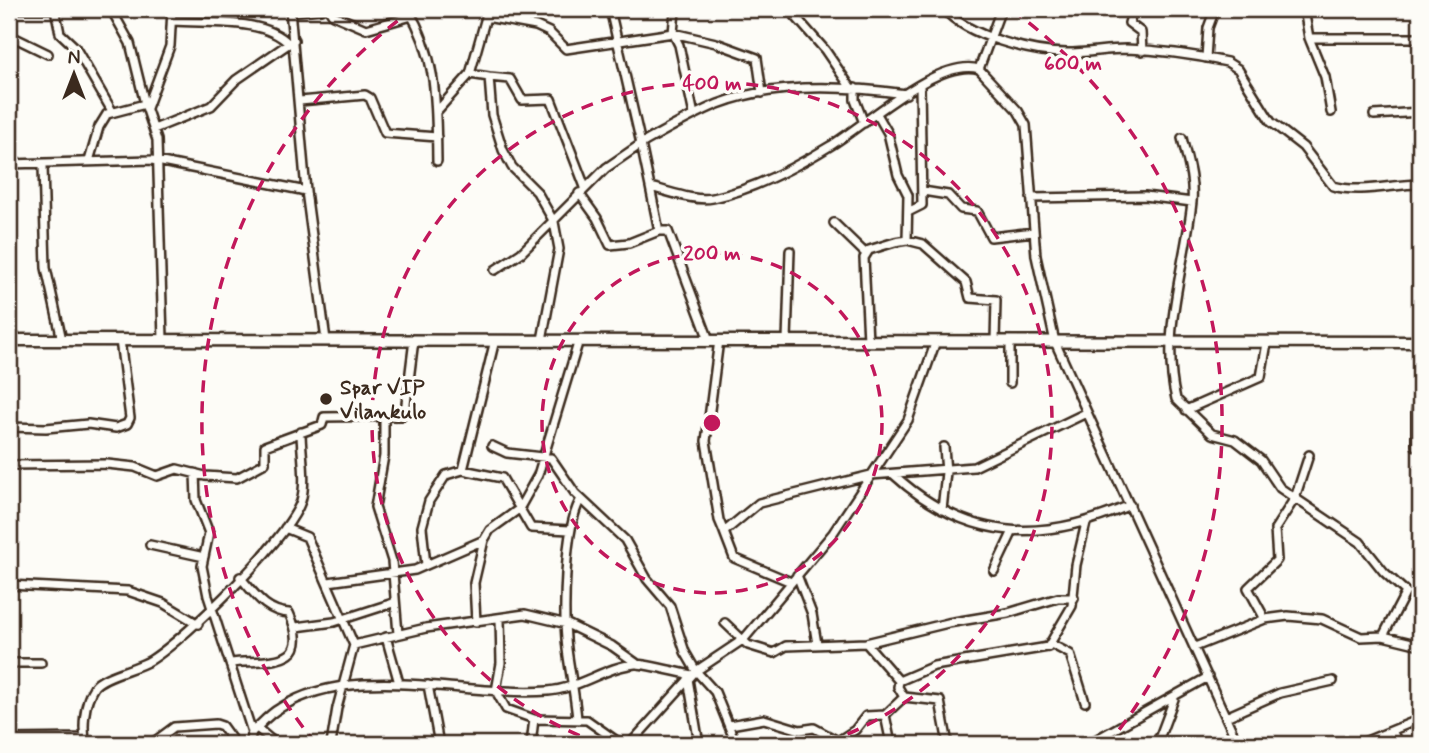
<svg xmlns="http://www.w3.org/2000/svg" width="1429" height="753" font-family="Mynerve,sans-serif">
	<rect width="100%" height="100%" fill="#fdfcf7"/>
	<filter id="ink" filterUnits="userSpaceOnUse"><feTurbulence type="fractalNoise" baseFrequency=".0143" numOctaves="2"/><feDisplacementMap in="SourceGraphic" scale="14" xChannelSelector="R" yChannelSelector="G"/><feConvolveMatrix kernelMatrix="1 2 1 2 8 2 1 2 1" color-interpolation-filters="sRGB"/></filter>
	<g filter="url(#ink)">
		<g fill="none" stroke-linecap="round" stroke-linejoin="round">
			<!-- minor casing -->
			<g stroke="#3b2a1e" stroke-width="12">
				<path id="minor" d="M20 9H57
					M55 9 60 33 75 47 112 111
					M111 9 130 43 145 104 157 140 163 339
					M290 9 306 191 326 340
					M329 9 333 15 366 29 412 16
					M408 9C438 59 436 104 437 161
					M489 9 486 17 536 26 549 32 566 49 673 33 679 45 694 115
					M610 9 641 144C666 130 691 115 718 104 774 82 847 86 906 94
					M789 9 825 50 851 88
					M944 9C967 36 1032 53 1067 53 1087 53 1107 49 1126 49 1159 50 1195 55 1227 62L1238 69 1271 122 1303 147 1333 186C1361 194 1392 184 1420 184
					M1001 9 979 69 1018 111 1026 125 1036 256 1055 342 1238 744
					M1133 9 1129 23 1141 32 1142 51
					M1304 9 1309 38H1420
					M675 11 673 33 716 43 757 58 762 93
					M290 12 321 9
					M486 17 470 74 489 77 492 115 503 150 512 167 537 192 554 222 559 249 542 340
					M173 21C207 24 264 17 289 44
					M9 35 48 54
					M1309 38 1325 77 1331 112
					M1206 58 1208 28 1215 9
					M489 77 510 79 522 100 551 99 585 187
					M855 88V100L864 123
					M300 101 365 95 370 98 385 133 437 137
					M147 108 170 46 172 9
					M437 111 470 74
					M877 114 888 133 898 175 908 195 907 240
					M1374 115 1420 112
					M154 129 211 106 236 80 294 40
					M1182 138C1187 159 1194 180 1192 202 1185 267 1160 334 1176 399L1212 434 1235 440 1261 460 1280 488 1360 542 1384 572 1406 592 1383 636
					M89 161 99 127 107 114 145 104
					M9 164 152 160 306 191
					M43 166 46 268 62 340
					M650 187 659 231H668L709 340
					M923 191 948 195 961 209 977 211 991 237 1034 232
					M579 193 597 218 610 245 629 243 659 231
					M1031 198 1145 196 1192 202
					M908 212 922 205 920 85
					M834 223 866 254
					M495 270 521 253 606 168 641 144 650 187C668 191 695 202 713 198 753 190 796 167 830 146 865 125 938 57 979 69
					M719 340 706 441 719 520 724 532 759 503 871 475 974 467 1086 413
					M787 340 790 251
					M868 341 864 258 869 250 895 242 907 240 923 244 966 282 970 298 996 300 995 341
					M1010 342V383
					M1186 410 1261 377 1267 343
					M384 417V456L375 507 392 561 398 634
					M9 427 46 428 88 424 116 428 127 424 130 418 120 340
					M492 446 507 453 551 458 575 493 625 540 647 579 670 606 685 652 696 671 715 692 736 744
					M1416 446V411L1420 386
					M9 465 107 464 135 467 157 476 177 469 205 476 237 478 265 463V446L322 425 324 417 402 416 405 412 414 340
					M463 470 495 340
					M195 473 196 500 209 533 202 566 208 596 252 732 249 744
					M893 474C967 542 1041 544 1130 505
					M942 510 946 472 944 447
					M285 528 307 537 354 645 337 708 331 744
					M724 532 734 558 791 582
					M150 545 204 557
					M426 565 422 527 429 501 446 475 463 470 502 478 531 528 570 530
					M994 571 1012 533
					M797 575 812 614 817 644
					M328 582 415 570 484 540
					M9 585 128 591 163 603 198 624
					M500 619 501 663 496 691 506 709 534 719 587 720 621 744
					M1265 619 1248 588 1277 560 1275 529 1295 498 1309 455
					M476 622 474 583 484 540 490 530 519 509 538 475 579 340
					M725 623 748 645 774 653 786 646 866 643 948 623 1008 613 1058 598H1074
					M296 627 334 622 393 603
					M386 637 399 683
					M866 643 899 681
					M1051 644 1070 654 1085 702
					M354 645 426 628 525 614 567 624 612 646 636 663
					M1195 647 1265 619 1288 616 1322 619 1361 637 1383 636 1420 645
					M9 663H41
					M230 663C267 659 315 669 289 613 266 612 255 594 240 577
					M688 679 699 744
					M428 685 439 744
					M904 697 940 701 948 744
					M885 715 891 744
					M1226 717 1280 693 1333 681
					M577 719C575 695 570 673 567 649 563 615 564 526 581 499
					M730 725 764 719 800 730 814 728 838 741 855 730 866 716 885 715 904 697 898 687 899 681 934 666 1048 647 1072 606 1076 565 1086 523
					M257 728 276 744
					M252 732C261 724 269 714 280 708 353 661 465 697 548 691 578 689 605 667 635 664 643 663 680 673 692 675
					M1393 732 1398 744
					M9 739 85 738
					M86 744C82 728 84 702 94 687 103 675 137 669 151 660 186 638 289 538 301 501 307 481 301 453 301 432
					M151 744 174 727 216 724 222 726 235 744
					M531 744 534 719
					M630 744 696 671 744 639 833 533 908 420 936 341
					M1088 744 1208 677
					M1157 744 1174 699
					M1359 744 1420 719"/>
			</g>
			<!-- secondary casing -->
			<g stroke="#3b2a1e" stroke-width="15">
				<path id="secondary" d="M9 340 1420 342"/>
			</g>
			<!-- minor -->
			<use href="#minor" stroke="#fdfcf7" stroke-width="7"/>
			<!-- secondary -->
			<use href="#secondary" stroke="#fdfcf7" stroke-width="10"/>
		</g>
	</g>
	<!-- distance rings -->
	<g fill="none" stroke="#c2185b" stroke-width="3.5" stroke-dasharray="12 9">
		<circle cx="712" cy="423" r="170"/>
		<path d="M599 743A340 340 0 1 1 825 743"/>
		<path d="M316 744A510 510 0 0 1 412 10M1012 10A510 510 0 0 1 1108 744"/>
	</g>
	<!-- markers -->
	<circle fill="#3b2a1e" stroke="#fdfcf7" stroke-width="2.5" cx="326" cy="399" r="7"/>
	<g text-anchor="middle" stroke-width="7" stroke-linejoin="round" paint-order="stroke">
		<!-- poi labels -->
		<g font-size="21" font-weight="bold" fill="#3b2a1e" stroke="#fdfcf7" text-anchor="start">
			<text x="340" y="394">Spar VIP<tspan x="340" dy="24">Vilankulo</tspan></text>
		</g>
	</g>
	<circle cx="712" cy="423" r="10" fill="#c2185b" stroke="#fdfcf7" stroke-width="3.5"/>
	<g font-size="21" text-anchor="middle" font-weight="bold" fill="#c2185b" stroke="#fdfcf7" stroke-width="7" stroke-linejoin="round" paint-order="stroke">
		<text x="1073" y="70">600 m</text>
		<text x="712" y="90">400 m</text>
		<text x="712" y="260">200 m</text>
	</g>
	<!-- margin -->
	<rect width="1429" height="753" fill="none" stroke="#fdfcf7" stroke-width="35"/>
	<rect x="18" y="18" width="1394" height="718" fill="none" stroke="#3b2a1e" stroke-width="2.5" filter="url(#ink)"/>
	<!-- north arrow -->
	<g transform="translate(74 74)" stroke="#fdfcf7" stroke-width="5" paint-order="stroke">
	<path d="M0-5L12 26L0 18L-12 26Z" fill="#3b2a1e"/>
	<text y="-10" font-size="19" font-weight="bold" text-anchor="middle" fill="#3b2a1e">N</text>
	</g>
</svg>
